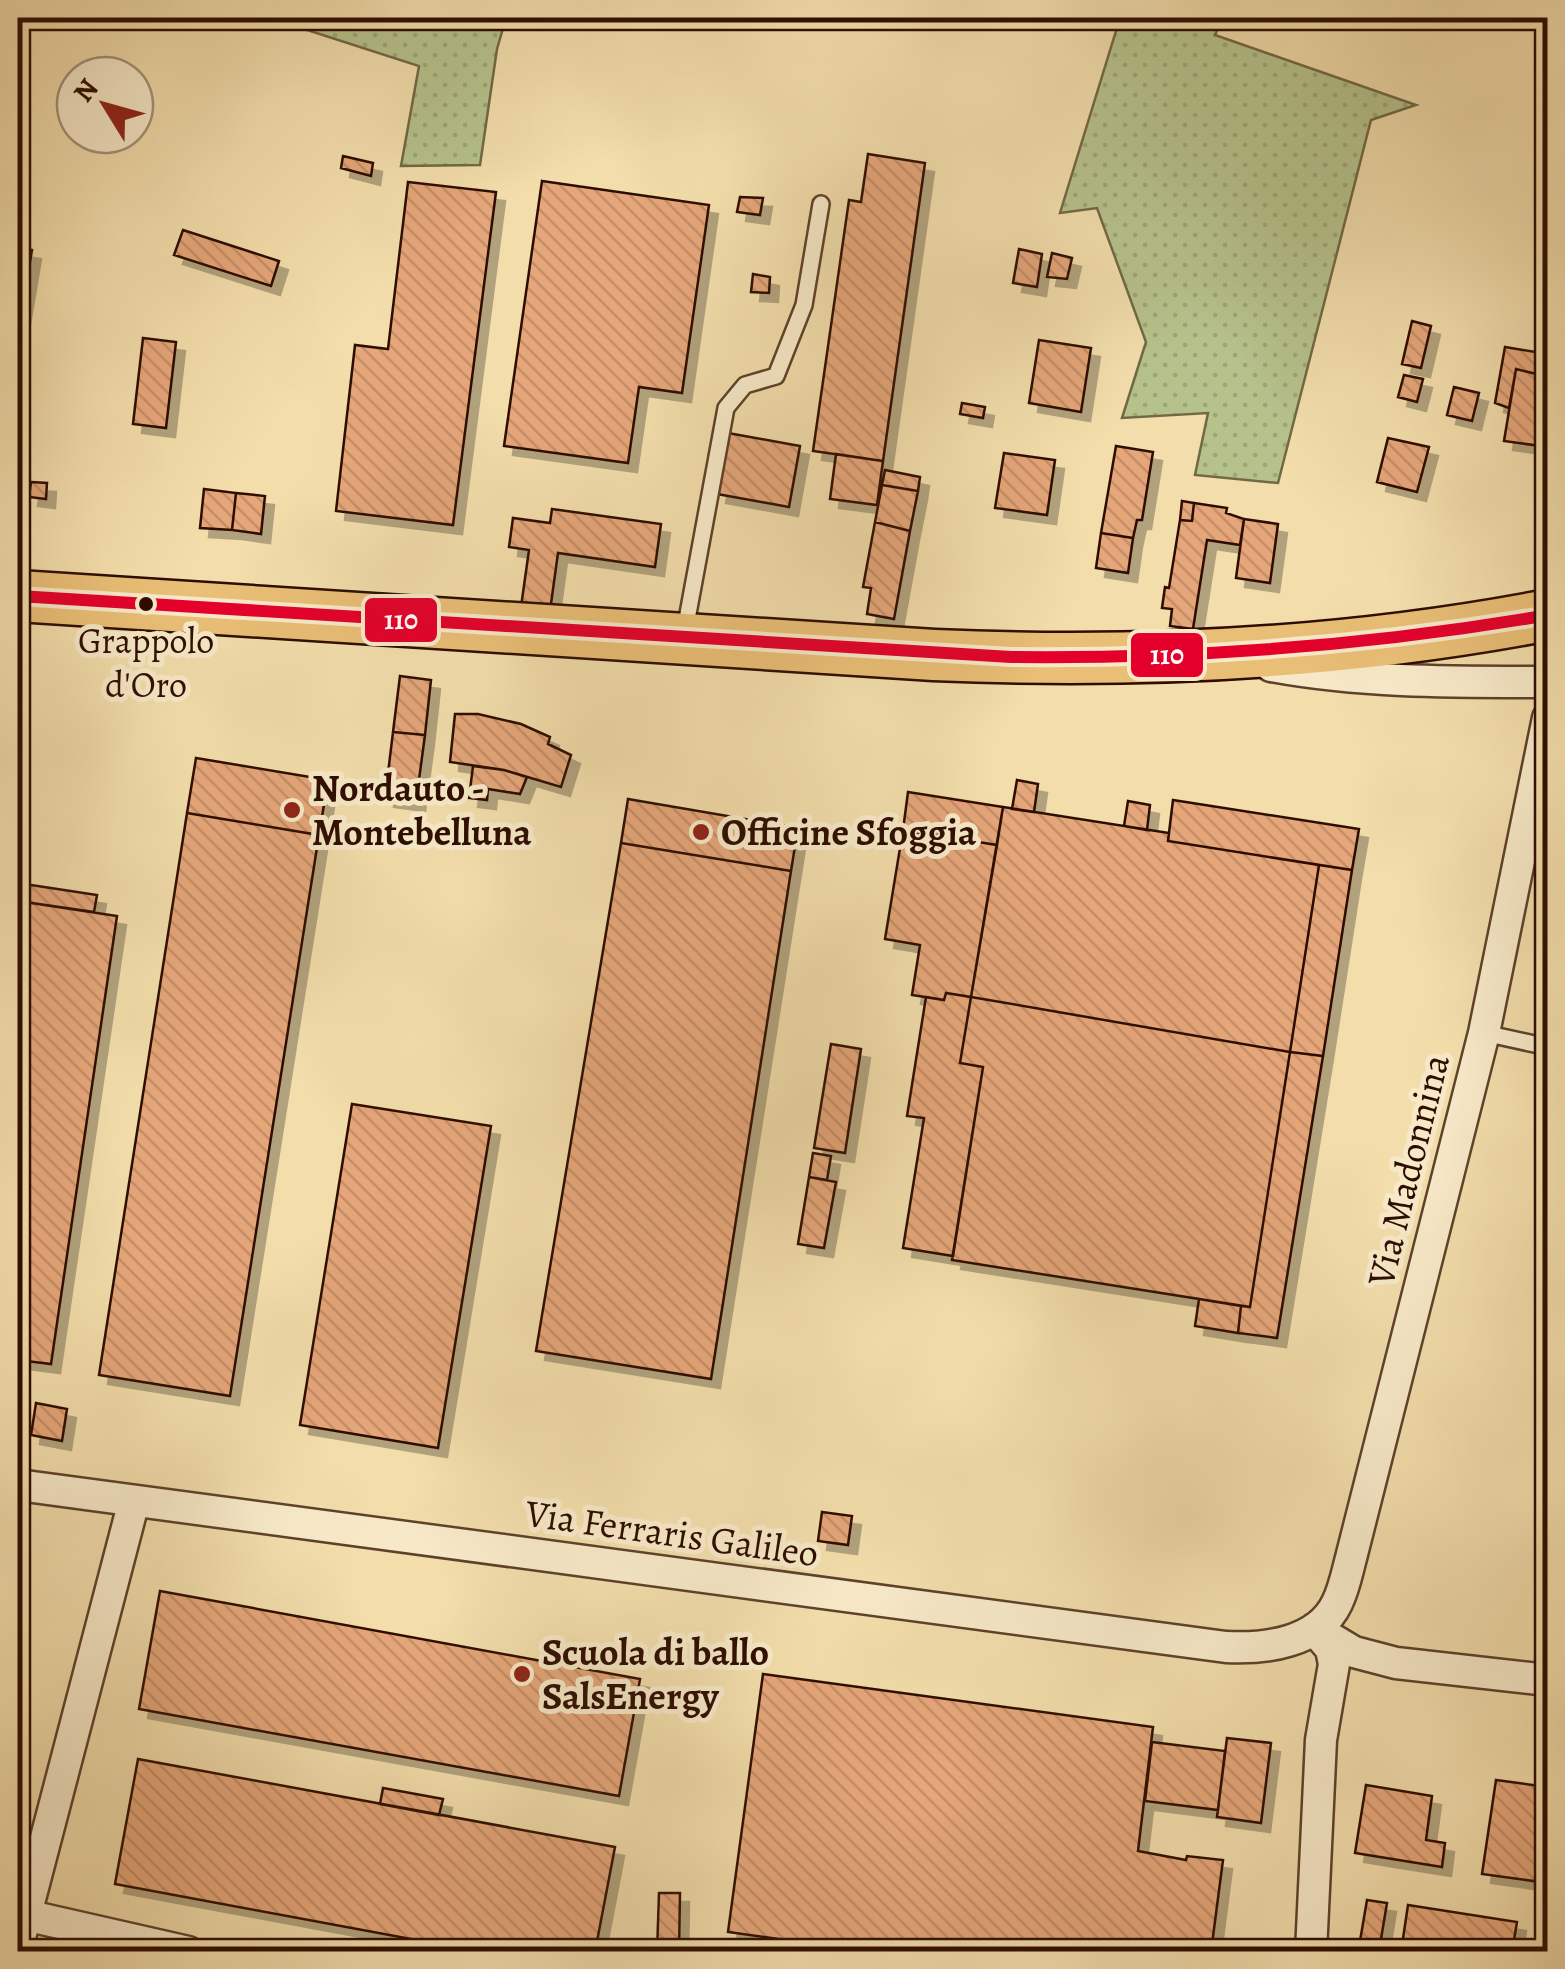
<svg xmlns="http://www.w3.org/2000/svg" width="1565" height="1969" font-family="Alegreya,serif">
	<defs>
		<pattern id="green-dots" width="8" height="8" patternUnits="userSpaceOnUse" patternTransform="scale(2.5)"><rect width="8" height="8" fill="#b6c28c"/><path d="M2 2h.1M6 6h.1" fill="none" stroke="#9da677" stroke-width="1.8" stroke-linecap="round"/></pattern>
		<pattern id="building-back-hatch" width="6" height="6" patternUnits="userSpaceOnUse" patternTransform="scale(2.5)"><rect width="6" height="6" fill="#e5a679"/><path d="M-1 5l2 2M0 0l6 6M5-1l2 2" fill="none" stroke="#c58e67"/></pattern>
		<filter id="shadow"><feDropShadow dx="9" dy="9" stdDeviation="0" flood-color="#0004"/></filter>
	</defs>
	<rect width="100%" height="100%" fill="#f2ddab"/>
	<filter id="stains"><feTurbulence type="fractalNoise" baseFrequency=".002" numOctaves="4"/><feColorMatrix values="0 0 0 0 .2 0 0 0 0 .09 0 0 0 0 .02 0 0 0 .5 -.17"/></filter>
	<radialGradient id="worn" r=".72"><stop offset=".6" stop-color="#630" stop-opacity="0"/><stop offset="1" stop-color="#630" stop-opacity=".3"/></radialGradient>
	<!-- green -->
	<path fill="url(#green-dots)" stroke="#726846" stroke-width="2.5" d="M270 18H506L497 49 480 165 401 166 419 66Z
		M1120 18H1223L1215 35 1416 105 1371 120 1278 483 1195 475 1208 413 1122 418 1146 342 1097 208 1060 213Z"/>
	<!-- building -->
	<path fill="url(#building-back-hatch)" stroke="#2d0d00" stroke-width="2.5" filter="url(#shadow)" d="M868 154 925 163 883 461 813 451 849 200 861 202Z
		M343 156 373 163 371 176 341 168Z
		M542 181 709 205 682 393 639 387 628 463 504 446Z
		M408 182 496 192 453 525 336 511 355 345 388 349Z
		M740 197 763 198 760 215 737 212Z
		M183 230 279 261 271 286 174 255Z
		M18 248 32 250 18 333Z
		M1019 249 1042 254 1037 287 1013 283Z
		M1052 253 1072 258 1067 279 1047 277Z
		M753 274 770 277 769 293 751 292Z
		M1412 321 1431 326 1421 368 1402 364Z
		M143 338 176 342 166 428 133 424Z
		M1039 340 1091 348 1081 412 1029 403Z
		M1505 347 1548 354 1545 376 1516 369 1509 408 1495 403Z
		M1516 369 1548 377V447L1504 441Z
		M1404 375 1423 379 1417 402 1398 397Z
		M1454 387 1479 393 1472 421 1447 415Z
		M962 403 985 407 983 418 960 414Z
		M728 433 800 446 789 507 717 494Z
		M1388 438 1429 447 1417 492 1377 482Z
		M1116 446 1153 452 1142 520H1137L1133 538 1101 533Z
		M1004 453 1055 460 1047 515 995 508Z
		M836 454 883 461 877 505 830 499Z
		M885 470 920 477 918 491 882 485Z
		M31 482 47 483 46 499 29 497Z
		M882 485 918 491 910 531 875 522Z
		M204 489 236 493 232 530 200 528Z
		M236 493 265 496 261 534 232 530Z
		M1182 501 1194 503 1192 521 1180 520Z
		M1194 503 1227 508 1226 513 1244 519 1240 545 1207 540 1193 629 1170 626 1172 609 1162 608 1165 587 1169 588 1180 520 1192 521Z
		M552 509 661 524 655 567 558 553 550 611 521 607 529 550 509 547 513 518 550 523Z
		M1244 519 1278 524 1270 583 1236 578Z
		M875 522 910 531 894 619 867 614 871 588 863 587Z
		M1101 533 1133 538 1128 573 1096 568Z
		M400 676 431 680 425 735 393 732Z
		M455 714H478L521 724 550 737 548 744 571 755 561 787 504 770 450 762Z
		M393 732 425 735 416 802 385 798Z
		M196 758 328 780 319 835 187 813Z
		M473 766 504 770 527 777 520 794 488 789 487 800 469 798Z
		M1017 780 1038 784 1034 812 1012 809Z
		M908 792 1003 807 997 845 903 830Z
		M628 799 798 828 791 871 621 843Z
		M1173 800 1359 829 1352 870 1168 841Z
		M1128 801 1150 805 1147 830 1124 826Z
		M1003 807 1169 833 1168 841 1319 865 1290 1052 971 997Z
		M187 813 319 835 230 1396 99 1375Z
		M903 830 997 845 971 997 946 993 944 1000 912 995 920 945 885 939Z
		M621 843 791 871 711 1379 536 1351Z
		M1319 865 1352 870 1323 1056 1290 1052Z
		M18 883 97 895 94 912 18 901Z
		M18 901 117 916 51 1364 18 1360Z
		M946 993 971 997 960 1063 983 1067 953 1256 903 1248 924 1118 907 1116 926 997 944 1000Z
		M971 997 1290 1052 1250 1307 952 1260 983 1067 960 1063Z
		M831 1044 861 1049 845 1153 814 1148Z
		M1290 1052 1323 1056 1277 1338 1238 1333 1241 1306 1250 1307Z
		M352 1104 491 1126 438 1448 300 1425Z
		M813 1153 831 1156 827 1180 809 1177Z
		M809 1177 836 1182 824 1248 798 1244Z
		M1199 1299 1241 1306 1238 1333 1195 1326Z
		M36 1403 67 1409 62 1441 31 1435Z
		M822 1512 852 1516 848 1545 818 1541Z
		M160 1591 640 1679 619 1796 139 1709Z
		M763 1674 1153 1727 1138 1851 1186 1860 1187 1856 1223 1860 1211 1952H871L728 1932Z
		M1227 1738 1271 1743 1261 1823 1217 1817Z
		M1152 1742 1225 1751 1218 1810 1145 1801Z
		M138 1759 615 1847 595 1952H481L115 1884Z
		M1496 1780 1548 1787V1883L1482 1874Z
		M1366 1785 1432 1796 1426 1840 1445 1843 1442 1867 1355 1853Z
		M383 1788 443 1799 439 1815 380 1804Z
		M659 1893H680L679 1952H657Z
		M1367 1900 1387 1903 1380 1945 1360 1941Z
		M1408 1905 1517 1922 1512 1952H1401Z"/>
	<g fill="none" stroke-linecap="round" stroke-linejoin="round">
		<!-- service casing -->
		<g stroke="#5e412b" stroke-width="20">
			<path id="service" d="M685 630 726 408 745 385 776 376 804 305 821 204
				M1484 1033 1548 1047"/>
		</g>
		<!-- minor casing -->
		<g stroke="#5e412b" stroke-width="35">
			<path id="minor" d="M1271 666C1363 683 1454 682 1548 682
				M18 1485 1226 1647C1265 1649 1318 1643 1337 1603 1344 1589 1347 1573 1351 1558L1484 1033 1548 718
				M1319 1631 1354 1652 1396 1663 1548 1680
				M25 1915 188 1952
				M18 1945 134 1501
				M1311 1952 1321 1740 1334 1664 1331 1649 1314 1629"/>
		</g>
		<!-- primary casing -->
		<g stroke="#2d0d00" stroke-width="55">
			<path id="primary" d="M18 596 934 655C1140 664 1345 654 1548 615"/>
		</g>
		<!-- service -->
		<use href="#service" stroke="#f7e9c8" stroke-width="15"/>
		<!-- minor -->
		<use href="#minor" stroke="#f7e9c8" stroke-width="30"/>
		<!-- primary -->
		<use href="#primary" stroke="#e9be76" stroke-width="50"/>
		<!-- bus-1 casing -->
		<g stroke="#f7e9c8" stroke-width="20">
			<path id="bus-1" d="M18 596 1011 657C1192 659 1369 646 1548 615"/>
		</g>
		<!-- bus-1 -->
		<use href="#bus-1" stroke="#e4002b" stroke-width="12"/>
	</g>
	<!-- markers -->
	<circle fill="#2d0d00" stroke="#f7e9c8" stroke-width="4" cx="146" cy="604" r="9"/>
	<g fill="#8f2418" stroke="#f7e9c8" stroke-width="4">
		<circle cx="292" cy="810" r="10"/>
		<circle cx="701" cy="832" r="10"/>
		<circle cx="522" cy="1674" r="10"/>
	</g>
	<g text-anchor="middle" stroke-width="10" stroke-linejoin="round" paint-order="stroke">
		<!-- bus labels -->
		<g font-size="36" fill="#2d0d00" stroke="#f7e9c8">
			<text x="146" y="653">Grappolo<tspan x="146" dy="44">d'Oro</tspan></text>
		</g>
		<!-- poi labels -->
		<g font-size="38" font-weight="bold" fill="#2d0d00" stroke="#f7e9c8" text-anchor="start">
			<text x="312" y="801">Nordauto -<tspan x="312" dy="44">Montebelluna</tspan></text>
			<text x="721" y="845">Officine Sfoggia</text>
			<text x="542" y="1665">Scuola di ballo<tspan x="542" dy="44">SalsEnergy</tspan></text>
		</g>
		<!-- street labels -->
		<g font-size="38" fill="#2d0d00" stroke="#f7e9c8">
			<text transform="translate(1408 1170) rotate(-76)" y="13">Via Madonnina</text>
			<text transform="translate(672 1533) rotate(8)" y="13">Via Ferraris Galileo</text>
		</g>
	</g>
	<g stroke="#f7e9c8" stroke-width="4">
		<rect x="363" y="596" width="76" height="48" rx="10" fill="#e4002b"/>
		<rect x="1129" y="631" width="76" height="48" rx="10" fill="#e4002b"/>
	</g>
	<g font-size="28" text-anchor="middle" font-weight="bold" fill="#fff">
		<text x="401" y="629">110</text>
		<text x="1167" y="664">110</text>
	</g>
	<!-- margin -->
	<rect width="1565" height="1969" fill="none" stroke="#f2ddab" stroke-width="60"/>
	<rect x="20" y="20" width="1525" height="1929" fill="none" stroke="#2d0d00" stroke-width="5"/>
	<rect x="30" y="30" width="1505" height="1909" fill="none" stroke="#2d0d00" stroke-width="2.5"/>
	<!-- north arrow -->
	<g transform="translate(105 105) rotate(307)"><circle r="48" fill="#f7e9c8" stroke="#a69178" stroke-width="2.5"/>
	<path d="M0-8L18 38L0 25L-18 38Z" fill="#8f2418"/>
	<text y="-15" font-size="28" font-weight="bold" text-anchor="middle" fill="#2d0d00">N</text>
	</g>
	<rect width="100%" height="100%" filter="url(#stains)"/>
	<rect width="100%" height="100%" fill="url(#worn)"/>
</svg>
